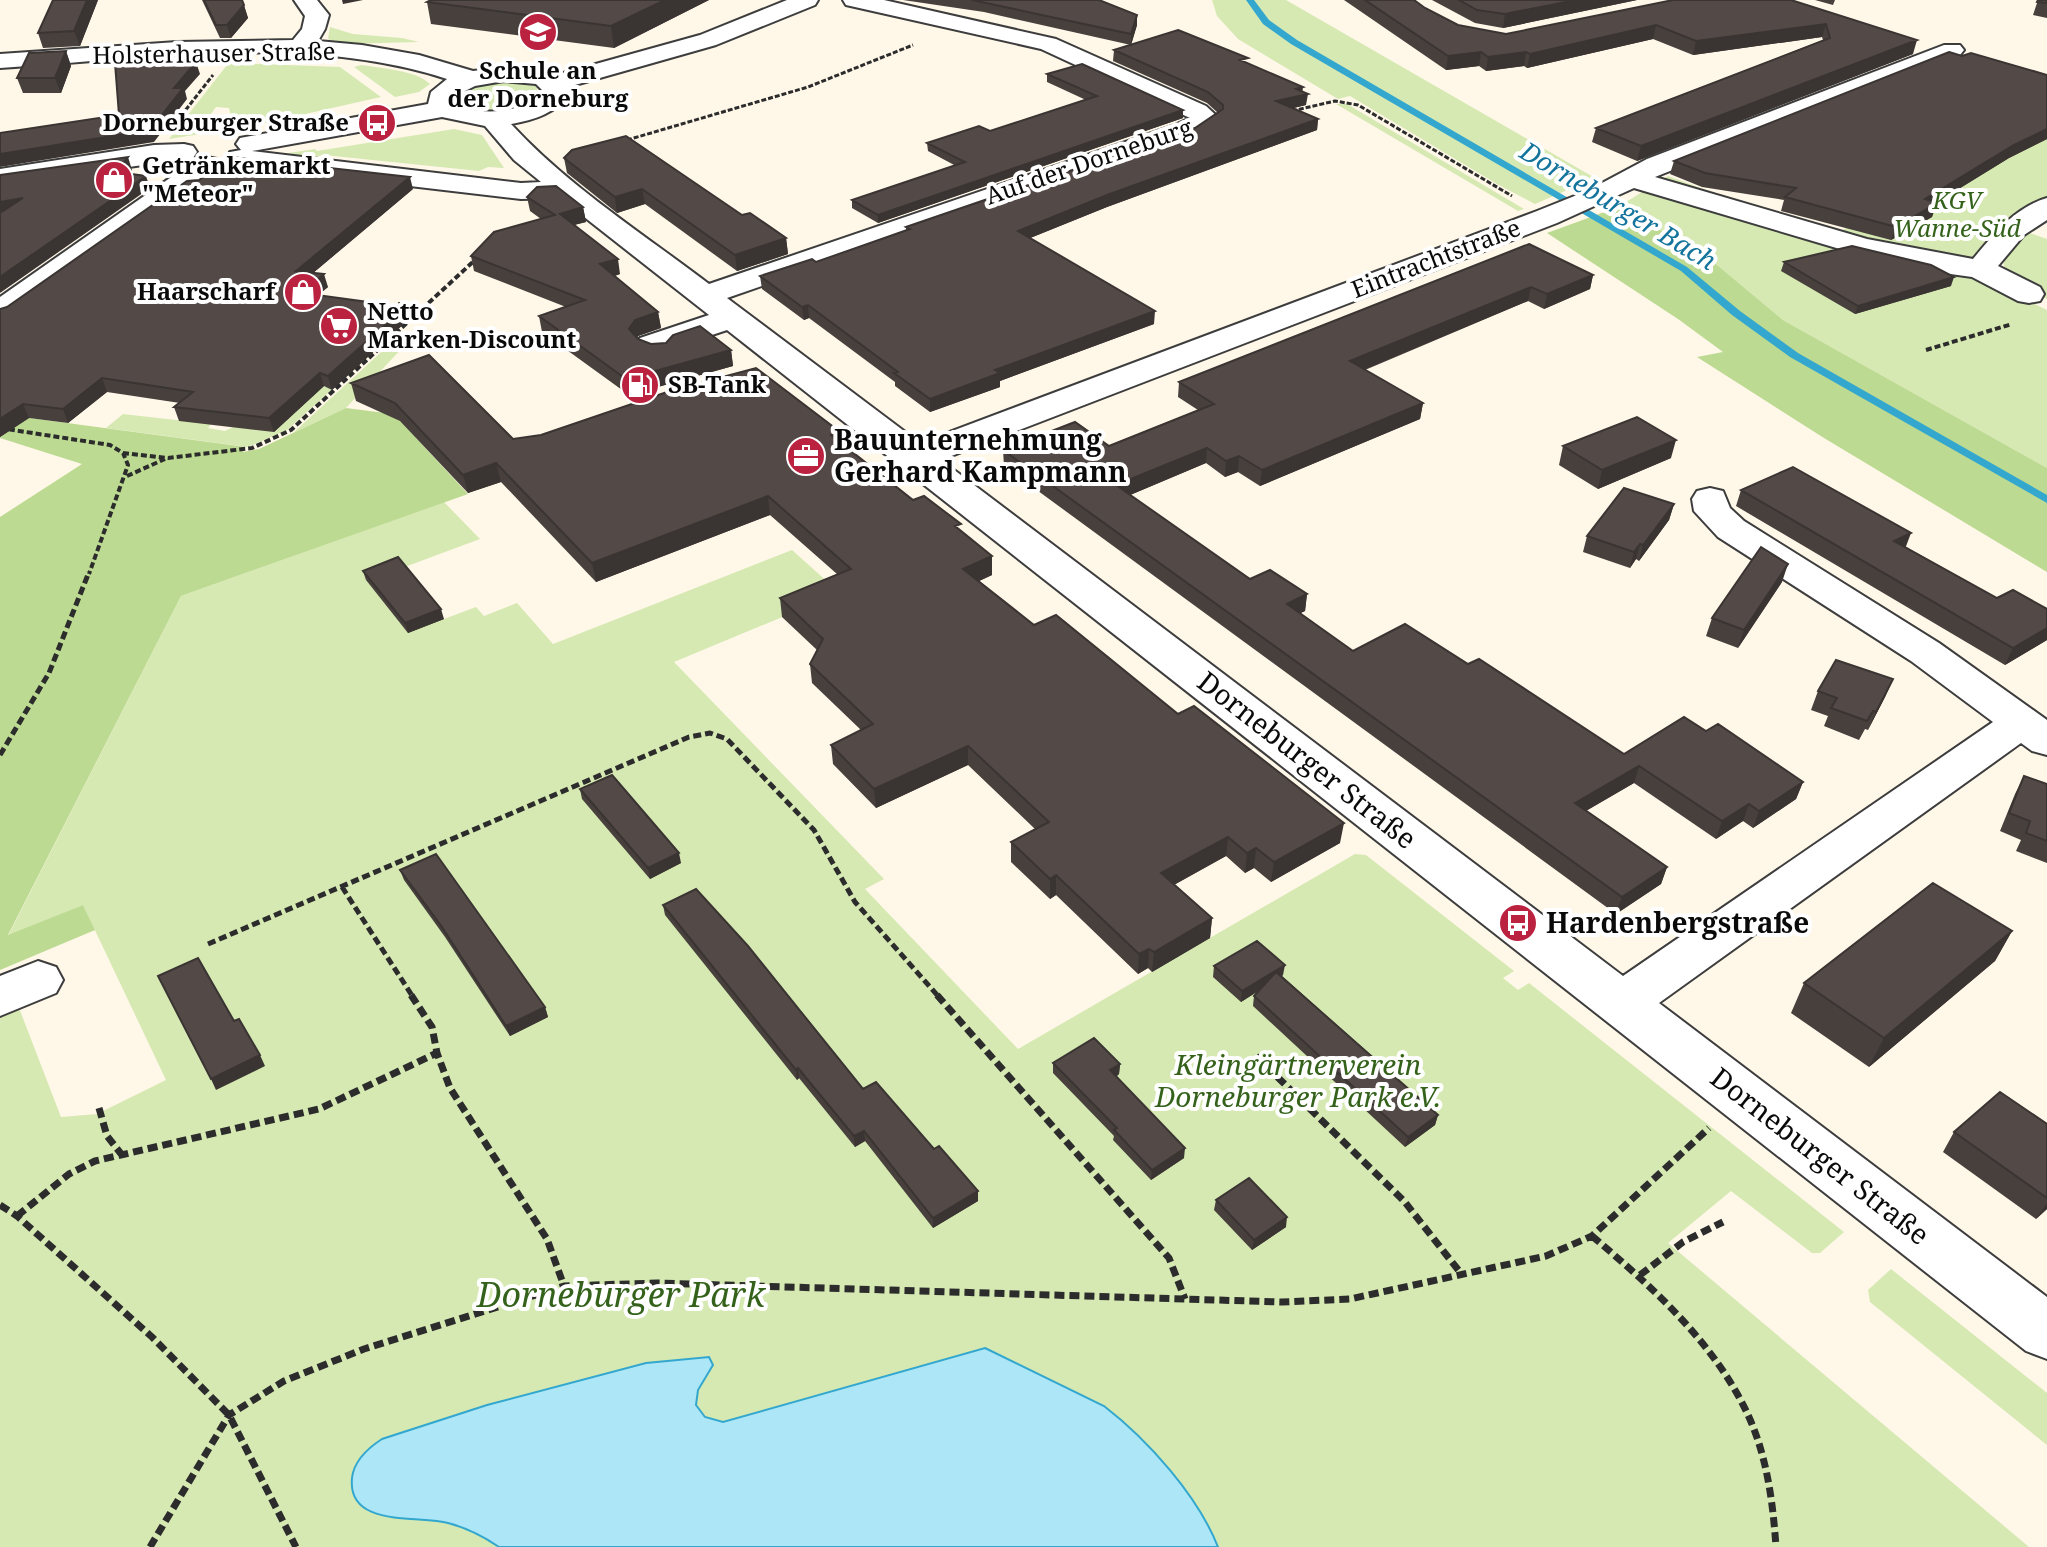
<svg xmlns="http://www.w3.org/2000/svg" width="2047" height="1547" font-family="'Noto Serif',serif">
	<rect width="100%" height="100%" fill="#fff7e8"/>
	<!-- green -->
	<path fill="#d6e9b2" d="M1212 0H1286L1595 178 1535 204 1497 184 1350 96 1338 99 1238 39 1217 16Z
		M330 27 353 34 402 38 419 42 340 44 328 39Z
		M232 63 340 67 381 97 238 129 234 128 229 108 216 107 199 130 206 133 169 139 227 65Z
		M361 65C380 68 416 70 430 84L419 92 395 97 354 67Z
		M500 80 534 84 540 94C525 114 479 117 459 102L461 93 476 85Z
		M1336 104H1347L1524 209 1518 211Z
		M2047 115V200L1975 258 1946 260 1657 183 1668 176 1753 207 1841 231Z
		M454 129 482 135 504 168 488 167 479 171 324 155 291 161 276 159 282 154 315 149 317 151Z
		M1650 187 1980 278 2047 310V468L1783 320 1704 254 1618 207Z
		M2024 231 2047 239V299C2034 293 1998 276 2004 257 2007 248 2018 238 2024 231Z
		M390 344 404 346 346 408 293 433Z
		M337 375 347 376 287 430 248 447 106 428 123 414 211 424 208 428 225 431Z
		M444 502 480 539 402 568 444 619 476 607 484 616 517 603 553 644 792 550 840 593 674 662 884 879 865 889 1018 1049 1355 854 1366 855 1514 971 1503 978 1518 990 1529 983 1844 1232 1820 1253H1812L1731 1191 1668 1243 2029 1547H0V1011L13 1006 19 1008 61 1117 97 1114 166 1080 83 905 8 936 181 596Z
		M1891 1269 2047 1393V1445L1870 1302 1868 1290Z"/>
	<!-- forest -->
	<path fill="#bcda91" d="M1618 207 1704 254 1783 320 2047 468V572L1824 438 1697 357 1723 352 1678 319 1547 233Z
		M346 408 432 419 416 438 468 494 181 596 8 935 83 905 95 930 0 970V517L82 464 0 438V414L246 447 243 452 259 449Z"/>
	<!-- water -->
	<path fill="#ace6f7" stroke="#33a7ce" stroke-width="2" d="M985 1348 1104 1406C1148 1440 1198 1496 1218 1547H499C483 1536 467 1528 448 1523 418 1515 347 1528 352 1478 354 1460 368 1448 382 1439L487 1405 646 1363 709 1357 713 1365 698 1390 696 1405 705 1417 723 1422Z"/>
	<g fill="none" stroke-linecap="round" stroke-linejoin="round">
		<!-- stream -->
		<path fill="#33a7ce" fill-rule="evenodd" d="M1246 0H1254L1269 20 1297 40 1687 267 1740 311 1798 353 2047 495V503L1790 357 1732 315 1681 271 1291 44 1263 24Z"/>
		<!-- minor casing -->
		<g stroke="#3d3d3d" stroke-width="4">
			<path id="minor" d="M294 0H317L329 15 325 29 318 41 362 45 419 55 473 71 504 67 533 69 556 75 700 35 787 0H818L815 5 716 45 568 87 570 93C556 113 535 120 511 124 568 186 642 233 709 284L1175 125 1190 118 1041 49 846 5 843 0H884L1056 39 1206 106 1220 119 1216 124 1193 137 727 298 920 443 1537 211 1587 191 1647 159 1944 45H1960L1964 50 1960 55 1655 177 1867 239 1973 259C1993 235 2015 207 2047 198V220L2024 235 1998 266 2040 287 2044 294 2040 301 2029 303 2018 301 1972 277 1929 271 1850 252 1634 188 1557 223 941 460 1623 976 1993 722 1911 661 1718 537 1694 511 1692 499 1697 491 1710 488 1723 491 1730 508 1744 521 1939 643 2047 720V755L2032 751 2021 743 1659 1003 2047 1297V1359L2026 1351 727 330 673 348 668 356C654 359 644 358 635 345L640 338 709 315 560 198 521 199 240 166 230 164 227 158 230 152 241 150 236 144 240 138 428 104 431 92 447 79C305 33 147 59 0 68V54L177 42 293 40 302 29 305 16ZM504 81 536 84 544 92C524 113 478 118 453 102L455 96 475 86ZM442 117 485 126 514 160 541 182 521 183 252 151Z
				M184 144 193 146 197 152 193 158 0 185V169L154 145Z
				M207 157 217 159 221 165 217 171 11 318 0 320V297L197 159Z
				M38 961 56 967 63 980 56 993 0 1016V976Z"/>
		</g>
		<!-- path-far3 -->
		<path stroke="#2c2c2c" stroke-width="3" stroke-dasharray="5 2" stroke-linecap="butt" d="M1292 111 1335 101 1358 105 1512 196
			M177 121 213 75
			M627 140 808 87 913 45"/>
		<!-- path-far2 -->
		<path stroke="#2c2c2c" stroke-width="4" stroke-dasharray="6 3" stroke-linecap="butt" d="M398 304 425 307
			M1926 350 2012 324
			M0 428 110 445 123 453 128 465 89 574
			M123 453 168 458 252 448 291 430 475 260
			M127 476 165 459"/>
		<!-- path-far1 -->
		<path stroke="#2c2c2c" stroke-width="5" stroke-dasharray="8 4" stroke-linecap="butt" d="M0 755 49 673 89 572
			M342 887 413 997
			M208 944 689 737 710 733 727 739 814 830 855 902 939 997"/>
		<!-- path -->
		<path stroke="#2c2c2c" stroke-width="7" stroke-dasharray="10 5" stroke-linecap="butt" d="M411 995 432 1027 437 1053 450 1088 547 1239 564 1286
			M937 995 1169 1258 1185 1299
			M1256 1056 1404 1201 1463 1276
			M99 1108 107 1136 122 1155
			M0 1205 17 1216 152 1337 229 1415 296 1547
			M17 1216 69 1174 95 1161 319 1109 437 1053
			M1592 1236C1651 1286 1715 1343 1748 1415 1767 1456 1773 1503 1776 1547
			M1640 1275 1683 1242 1723 1222
			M150 1547 229 1415 284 1381 364 1349 564 1286 657 1283 1282 1302 1350 1299 1546 1256 1592 1236 1709 1128"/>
		<!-- minor -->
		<use href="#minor" fill="#fff" fill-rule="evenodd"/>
	</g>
	<!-- wall -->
	<path fill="#47403d" d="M98 0 80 46 43 48 38 33Z
		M202 0H242L248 18 231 38H220Z
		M431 0H709L614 48 431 24 427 2Z
		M903 0H1099L1137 15V25L1131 45 984 12Z
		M1344 0H1414L1425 8 1458 25 1506 34 1791 0 1913 54 1637 161 1592 142 1596 128 1823 40 1822 37 1693 55 1653 39 1527 68 1524 66 1486 71 1479 66 1446 70Z
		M1432 0H1637L1503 28 1475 23Z
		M1815 0H1835L1833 5Z
		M2038 0H2047V18L2033 15Z
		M1114 50 1248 63 1302 92 1306 105 1293 108 1318 119 1317 130 1107 207 1030 238 1154 324 1000 381V387L930 412 895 386V382L809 318 804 320 762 289 760 276 816 262 906 230V227L1195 128 1218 113 1207 103 1113 61Z
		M66 51 71 66 61 93H23L17 78Z
		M1962 56 2047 75V139L2009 158 1936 203 1932 217 1891 240 1781 211 1784 200 1702 187 1670 174 1674 161Z
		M1047 74 1183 118 878 223 852 208V200L956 166 928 151 927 143 990 131 1086 100 1047 82Z
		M564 158 742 215 786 238 788 254 737 271 645 204 617 213 567 173Z
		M413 189 313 273 328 287 318 295 408 320 332 390 324 386 274 432 179 421 174 407 180 403 107 392 68 423 29 418 0 437V309Z
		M527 197 583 207 586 222 574 225 620 274 615 276 658 312 661 328 638 336 637 338 638 339 651 344 731 350 733 366 629 395 542 332 539 316 566 307 474 271 471 256 541 219 530 211Z
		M1529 244 1593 275 1590 289 1544 309 1528 301 1365 370 1423 403 1420 419 1260 486 1238 472 1225 477 1206 463 1130 495 1250 579 1307 594 1305 611 1300 613 1353 651 1468 664 1624 754 1706 731 1803 782 1796 799 1753 828 1743 821 1716 839 1634 783 1586 811 1667 867 1661 884 1616 914 1004 466 1003 450 1109 446 1198 410 1178 397 1179 382Z
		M1784 262 1951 286 1855 314 1781 271Z
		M351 383 513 439 840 432V443L913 500 961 532 992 575 979 581 1034 625 1178 714 1340 843 1271 882 1254 868 1245 873 1226 856 1174 885 1212 918 1210 938 1152 972 1148 968 1138 974 1056 895 1050 899 1011 862V842L1035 829 968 765 876 808 833 764 831 745 861 730 812 683 810 664 817 650 782 617 780 598 837 574 770 515 596 582 501 482 468 493 400 421 356 401Z
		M1563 446 1671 458 1598 489 1559 465Z
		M1741 490 1906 547 1997 598 2047 609V640L2005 665 1736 506Z
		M1674 504 1669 520 1639 561 1636 559 1630 568 1583 552 1587 536Z
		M363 571 444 619 408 633 366 580Z
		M1782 582 1738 648 1706 636 1712 618Z
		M1893 679 1885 697 1868 730 1865 729 1859 740 1824 726 1828 716 1811 710 1818 691Z
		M2024 776 2047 784V863L2016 851 2021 840 2000 831 2015 794Z
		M580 789 681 863 650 879 582 799Z
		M400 870 545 1007 548 1017 510 1036 445 937 404 880Z
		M663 905 863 1089 978 1201 933 1228 865 1141 855 1147 799 1078 797 1080 665 915Z
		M2012 931 1995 961 1869 1067 1791 1013 1804 983Z
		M1214 966 1283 975 1282 976 1438 1115 1435 1125 1405 1147 1253 1006 1254 996 1260 990 1241 1002 1213 977Z
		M1053 1063 1120 1064 1119 1074 1116 1077 1184 1158 1151 1180 1113 1140 1114 1136 1053 1073Z
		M2047 1124V1209L2036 1219 1943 1152 1954 1132Z
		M1216 1200 1286 1227 1252 1250 1214 1210Z"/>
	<!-- shaded-wall -->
	<path fill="#3a3432" d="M87 0H98L80 46 74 31Z
		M342 0H363L343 4Z
		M665 0H709L614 48 611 26Z
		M1576 0H1637L1503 28 1505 14Z
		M244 5 248 18 231 38 227 25Z
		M1137 15V25L1131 45V34Z
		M1826 24 1822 37 1693 55 1696 41Z
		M1656 25 1653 39 1527 68 1530 54Z
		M1917 40 1913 54 1637 161 1641 146Z
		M66 51 71 66 61 93 55 78Z
		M1481 52 1479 66 1446 70 1448 56Z
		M1526 52 1524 66 1486 71 1488 57Z
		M196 62 200 74 185 91 187 99 154 142 0 167V154L150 130 174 88Z
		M1303 87 1302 95 1308 94 1306 105 1274 113 1276 101 1296 89Z
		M1183 110V118L878 223V215Z
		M1318 119 1317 130 1107 207 1018 243V231L1107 195Z
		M2047 129V139L2009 158 1921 212 1937 203 1932 217 1891 240 1896 227 1925 199 2014 145Z
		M128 157 132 170 121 185 116 172Z
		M146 176 150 188 0 293V277Z
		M410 177 413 189 300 284 296 271Z
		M642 189 645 204 617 213 615 197Z
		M23 198 0 215V202Z
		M583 207 586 222 562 228 560 214Z
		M786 238 788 254 737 271 735 255Z
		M618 259 620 274 603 279 600 264Z
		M324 274 328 287 305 306 302 293Z
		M1593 275 1590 289 1544 309 1547 294Z
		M1954 277 1951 286 1855 314 1858 306Z
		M1531 287 1528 301 1348 376 1350 361Z
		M808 305 809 318 804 320 802 307Z
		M405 307 408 320 332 390 328 376Z
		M1155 311 1154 324 1000 381V387L930 412V399L995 370Z
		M658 312 661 328 638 336 632 345 629 329 635 320Z
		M731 350 733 366 629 395 626 379Z
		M320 373 324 386 274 432 269 418Z
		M102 378 107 392 68 423 63 409Z
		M1423 403 1420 419 1260 486 1262 470Z
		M23 404 29 418 0 437V419Z
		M840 432 841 450 831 435Z
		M1676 440 1671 458 1598 489 1602 470Z
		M1207 448 1206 463 1116 501V485Z
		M1239 456 1238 472 1225 477 1226 461Z
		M496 463 501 482 468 493 463 475Z
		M768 496 770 515 596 582 592 563Z
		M1674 504 1669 520 1639 561 1643 545Z
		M1911 533 1905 549 1894 541Z
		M1640 544 1636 559 1630 568 1634 552Z
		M992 556V575L964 588 963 569Z
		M1788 564 1782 582 1738 648 1744 630Z
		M1307 594 1305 611 1285 621 1287 604Z
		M441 609 444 619 408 633 405 623Z
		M2047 628V640L2005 665 2013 648Z
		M1893 679 1885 697 1868 730 1876 712Z
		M968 746V765L876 808 874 789Z
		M1639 766 1634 783 1570 820 1575 803Z
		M1803 782 1796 799 1753 828 1759 811Z
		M1749 804 1743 821 1716 839 1722 821Z
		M1344 823 1340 843 1271 882 1274 862Z
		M1228 837 1226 856 1159 893 1161 873Z
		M1256 848 1254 868 1245 873 1247 853Z
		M679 853 681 863 650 879 648 868Z
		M1667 867 1661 884 1616 914 1622 897Z
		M1056 875V895L1050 899V879Z
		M1212 918 1210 938 1152 972 1154 952Z
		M2012 931 1995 961 1869 1067 1884 1038Z
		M1149 949 1148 968 1138 974 1139 954Z
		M1285 965 1283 975 1241 1002 1242 991Z
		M545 1007 548 1017 510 1036 506 1026Z
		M260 1055 265 1066 216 1090 211 1079Z
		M1120 1064 1119 1074 1109 1081 1110 1070Z
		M798 1068 799 1078 797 1080 796 1070Z
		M1438 1115 1435 1125 1405 1147 1408 1137Z
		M864 1131 865 1141 855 1147 854 1136Z
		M1185 1148 1184 1158 1151 1180 1152 1170Z
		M978 1191V1201L933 1228V1218Z
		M2047 1203V1209L2036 1219Z
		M1287 1217 1286 1227 1252 1250 1254 1240Z"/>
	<!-- building -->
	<path fill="#534a47" stroke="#3a3432" stroke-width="2" d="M53 0H87L74 31 38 33Z
		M204 0H242L244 5 227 25H216Z
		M431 0H665L611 26 427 2Z
		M972 0H1099L1137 15 1131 34Z
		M1365 0H1414L1425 8 1458 25 1506 34 1673 0H1791L1917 40 1641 146 1596 128 1830 38 1826 24 1696 41 1656 25 1530 54 1526 52 1488 57 1481 52 1448 56Z
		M1459 0H1576L1505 14 1477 10Z
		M2038 0H2047V3L2037 2Z
		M1178 30 1248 58 1240 60 1303 87 1296 89 1308 94 1276 101 1318 119 1107 195 1018 231 1155 311 995 370 1000 373 930 399 894 373 898 372 808 305 802 307 760 276 812 259 816 262 910 229 906 227 1195 128 1223 109V105L1208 92 1114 50Z
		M66 51 55 78H17L29 53Z
		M1949 52 1962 56 1971 53 2047 75V129L2014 145 1925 199 1937 203 1896 227 1785 197 1796 188 1705 173 1674 161Z
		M196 62 174 88H183L150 130 0 154V133L119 115 115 63Z
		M1082 64 1183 110 878 215 852 200 965 162 927 143 979 126 990 131 1097 96 1047 74Z
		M626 136 742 215 750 213 786 238 735 255 642 189 615 197 564 158 572 150Z
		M128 157 116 172 146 176 0 277V213L23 198 0 202V175Z
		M231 157 410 177 296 271 324 274 302 293 405 307 328 376 320 373 269 418 174 407 193 392 102 378 63 409 23 404 0 419V309L7 307 187 181 199 180Z
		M556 186 583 207 560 214 618 259 600 264 658 312 635 320 629 329 638 339 651 344 666 343 673 335 700 326 731 350 626 379 539 316 585 300 471 256 494 232 555 215 527 197 537 187Z
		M1529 244 1593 275 1547 294 1531 287 1350 361 1423 403 1262 470 1239 456 1226 461 1207 448 1116 485 1250 579 1270 570 1307 594 1287 604 1353 651 1405 624 1468 664 1479 659 1624 754 1684 717 1706 731 1718 724 1803 782 1759 811 1749 804 1722 821 1639 766 1575 803 1667 867 1622 897 1003 450 1075 422 1109 446 1214 404 1179 382Z
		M1852 246 1931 265 1954 277 1858 306 1784 262Z
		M429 355 513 439 541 435 670 391 756 368 840 432 831 435 913 500 924 496 961 524 955 526 992 556 963 569 1034 625 1056 615 1178 714 1194 706 1344 823 1274 862 1256 848 1247 853 1228 837 1161 873 1212 918 1154 952 1149 949 1139 954 1056 875 1050 879 1011 842 1049 822 968 746 874 789 831 745 873 724 810 664 823 639 780 598 851 569 768 496 592 563 496 463 463 475 395 403 351 383Z
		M1637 417 1676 440 1602 470 1563 446Z
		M1793 467 1911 533 1894 541 1997 598 2013 590 2047 609V628L2013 648 1741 490Z
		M1624 488 1674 504 1643 545 1640 544 1634 552 1587 536Z
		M1761 547 1788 564 1744 630 1712 618Z
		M398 557 441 609 405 623 363 571Z
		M1836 660 1893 679 1876 712 1873 711 1867 721 1831 708 1837 698 1818 691Z
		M612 775 679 853 648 868 580 789Z
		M2024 776 2047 784V841L2026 833 2030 821 2009 813Z
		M436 854 545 1007 506 1026 442 927 400 870Z
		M1933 883 2012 931 1884 1038 1804 983Z
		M696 889 748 946 863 1089 876 1082 934 1149 939 1146 978 1191 933 1218 864 1131 854 1136 798 1068 796 1070 663 905Z
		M1257 941 1285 965 1242 991 1214 966Z
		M198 958 234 1021 239 1019 260 1055 211 1079 158 976Z
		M1276 972 1438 1115 1408 1137 1254 996Z
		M1094 1038 1120 1064 1110 1070 1185 1148 1152 1170 1114 1130 1117 1128 1053 1063Z
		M2000 1092 2047 1124V1198L1954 1132Z
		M1249 1178 1287 1217 1254 1240 1216 1200Z"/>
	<!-- icons -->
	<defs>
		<g id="school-disc" transform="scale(2)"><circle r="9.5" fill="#bb223f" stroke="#fff"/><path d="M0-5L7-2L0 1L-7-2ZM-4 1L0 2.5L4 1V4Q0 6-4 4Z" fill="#fff"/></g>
		<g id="bus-disc" transform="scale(2)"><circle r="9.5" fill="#bb223f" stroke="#fff"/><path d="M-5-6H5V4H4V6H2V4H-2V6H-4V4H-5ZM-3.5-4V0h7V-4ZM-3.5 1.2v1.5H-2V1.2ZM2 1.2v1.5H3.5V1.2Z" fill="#fff"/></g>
		<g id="shop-disc" transform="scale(2)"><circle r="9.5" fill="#bb223f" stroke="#fff"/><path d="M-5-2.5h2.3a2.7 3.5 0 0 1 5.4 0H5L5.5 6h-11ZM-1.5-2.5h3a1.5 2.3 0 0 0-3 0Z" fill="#fff"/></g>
		<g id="supermarket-disc" transform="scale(2)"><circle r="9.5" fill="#bb223f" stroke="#fff"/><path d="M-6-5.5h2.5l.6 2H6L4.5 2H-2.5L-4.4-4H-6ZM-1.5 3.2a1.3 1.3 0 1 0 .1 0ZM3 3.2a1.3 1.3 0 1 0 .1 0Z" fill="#fff"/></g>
		<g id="fuel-disc" transform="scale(2)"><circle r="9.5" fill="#bb223f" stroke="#fff"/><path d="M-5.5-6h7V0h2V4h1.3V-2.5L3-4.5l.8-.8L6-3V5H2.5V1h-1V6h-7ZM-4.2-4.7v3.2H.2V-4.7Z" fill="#fff"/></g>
		<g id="office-disc" transform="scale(2)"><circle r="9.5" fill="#bb223f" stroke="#fff"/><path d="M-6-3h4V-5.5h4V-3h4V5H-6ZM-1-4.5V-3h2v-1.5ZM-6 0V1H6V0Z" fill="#fff"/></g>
	</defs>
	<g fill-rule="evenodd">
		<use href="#school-disc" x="538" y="32"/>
		<use href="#bus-disc" x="377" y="123"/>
		<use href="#shop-disc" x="114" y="180"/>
		<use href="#shop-disc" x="303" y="292"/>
		<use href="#supermarket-disc" x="339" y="326"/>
		<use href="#fuel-disc" x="640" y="385"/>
		<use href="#office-disc" x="806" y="456"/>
		<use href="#bus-disc" x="1518" y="923"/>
	</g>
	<g text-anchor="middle" stroke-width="8" stroke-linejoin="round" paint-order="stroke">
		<!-- far-street labels -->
		<g font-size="24" fill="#0a0a0a" stroke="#fff">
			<text transform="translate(214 54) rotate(-1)" y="8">Holsterhauser Straße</text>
			<text transform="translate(1089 162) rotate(-19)" y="8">Auf der Dorneburg</text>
			<text transform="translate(1436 259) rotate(-21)" y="8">Eintrachtstraße</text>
		</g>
		<!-- far-poi labels -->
		<g font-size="24" font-weight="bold" fill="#0a0a0a" stroke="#fff" text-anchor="start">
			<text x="538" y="79" text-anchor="middle">Schule an<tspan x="538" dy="28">der Dorneburg</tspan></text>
			<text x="349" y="131" text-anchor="end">Dorneburger Straße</text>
			<text x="142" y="174">Getränkemarkt<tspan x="142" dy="28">"Meteor"</tspan></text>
			<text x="275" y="300" text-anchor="end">Haarscharf</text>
			<text x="367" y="320">Netto<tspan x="367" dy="28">Marken-Discount</tspan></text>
			<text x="668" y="393">SB-Tank</text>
		</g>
		<!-- far-park labels -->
		<g font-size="24" font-style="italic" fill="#34621b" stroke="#fff">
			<text x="1957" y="209">KGV<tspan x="1957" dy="28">Wanne-Süd</tspan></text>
		</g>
		<!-- far-water labels -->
		<g font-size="26" font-style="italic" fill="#14749c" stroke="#fff">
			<text transform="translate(1618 206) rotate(31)" y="9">Dorneburger Bach</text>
		</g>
		<!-- poi labels -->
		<g font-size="28" font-weight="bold" fill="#0a0a0a" stroke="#fff" text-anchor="start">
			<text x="834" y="450">Bauunternehmung<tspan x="834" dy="32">Gerhard Kampmann</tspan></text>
			<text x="1546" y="933">Hardenbergstraße</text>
		</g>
		<!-- street labels -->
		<g font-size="28" fill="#0a0a0a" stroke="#fff">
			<text transform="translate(1307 760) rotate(38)" y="10">Dorneburger Straße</text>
			<text transform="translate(1820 1156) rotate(38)" y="10">Dorneburger Straße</text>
		</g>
		<!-- park labels -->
		<g font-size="28" font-style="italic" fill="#34621b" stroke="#fff">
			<text x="1298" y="1075">Kleingärtnerverein<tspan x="1298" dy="32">Dorneburger Park e.V.</tspan></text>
		</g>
		<!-- near-park labels -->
		<g font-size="34" font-style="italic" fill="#34621b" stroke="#fff">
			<text x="621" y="1307">Dorneburger Park</text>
		</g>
	</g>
</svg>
